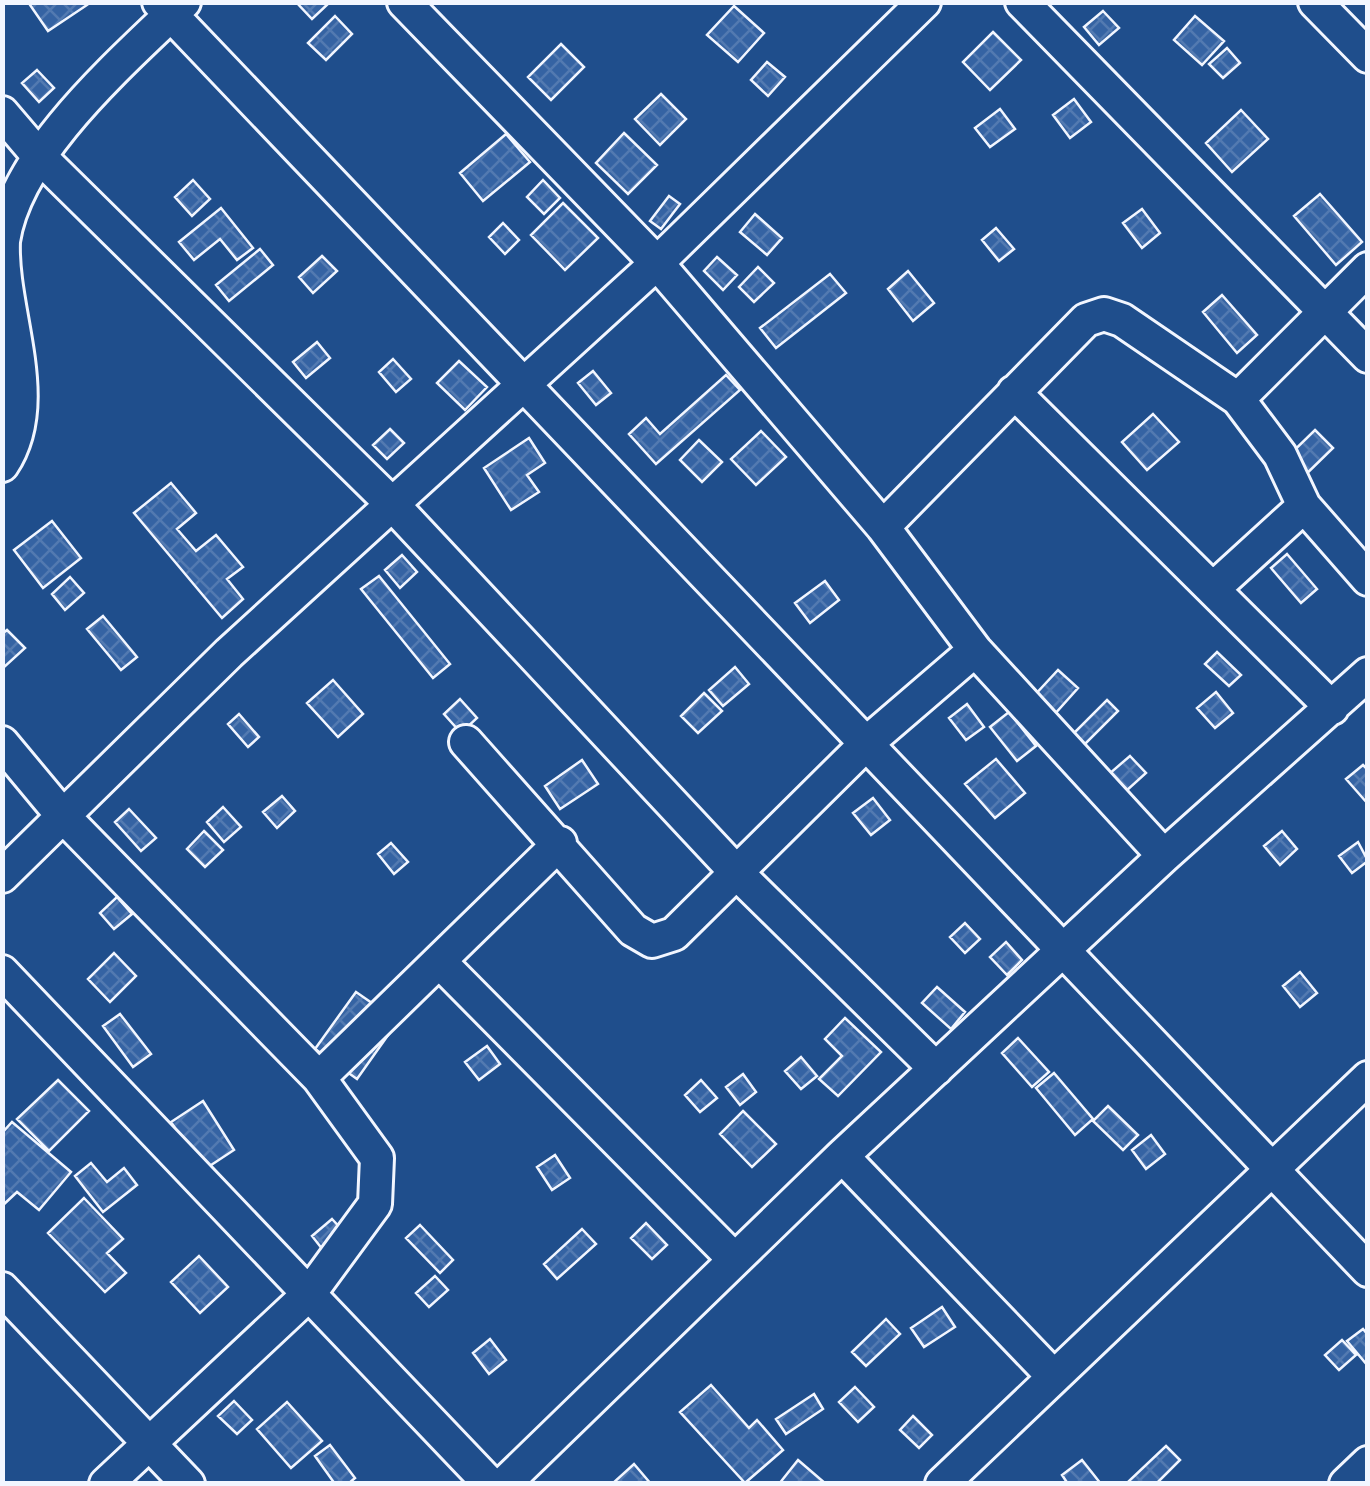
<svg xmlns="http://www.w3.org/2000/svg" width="1370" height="1486" font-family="'Asap Condensed',sans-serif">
	<defs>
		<pattern id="building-cross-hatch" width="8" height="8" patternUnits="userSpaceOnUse" patternTransform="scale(2.5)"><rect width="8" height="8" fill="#3563a3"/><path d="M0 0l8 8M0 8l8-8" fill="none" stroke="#537ab1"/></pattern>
	</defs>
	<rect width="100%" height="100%" fill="#1f4e8c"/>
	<!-- building -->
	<path fill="url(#building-cross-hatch)" stroke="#f2f6ff" stroke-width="2.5" d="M28 2H85L87 5 48 31Z
		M296 2H329V3L312 19Z
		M734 6 764 33 738 62 707 35Z
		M1103 11 1119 28 1099 45 1084 27Z
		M335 16 352 34 326 60 308 43Z
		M1195 16 1224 41 1202 65 1174 40Z
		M993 32 1021 60 990 90 963 62Z
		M561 44 584 67 551 100 528 77Z
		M1227 48 1240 63 1223 78 1209 64Z
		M767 62 785 77 768 96 751 80Z
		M37 70 54 88 39 102 22 83Z
		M661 94 686 119 660 145 635 119Z
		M1074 99 1091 122 1070 138 1053 115Z
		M1000 109 1015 129 990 147 975 128Z
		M1241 110 1268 139 1232 172 1206 143Z
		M624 133 657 165 628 194 596 163Z
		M506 134 530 162 483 201 460 173Z
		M193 180 210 199 192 216 175 197Z
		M543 180 560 198 544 214 527 197Z
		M1320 194 1362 242 1336 265 1294 216Z
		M669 196 680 204 661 229 650 221Z
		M563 203 598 238 565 270 531 235Z
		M221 208 253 248 237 260 220 239 194 260 179 242Z
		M1142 209 1160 233 1142 248 1123 223Z
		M755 214 782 238 767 255 740 232Z
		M503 223 519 240 505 254 489 237Z
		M996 228 1014 249 999 261 982 240Z
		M260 249 273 265 229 301 216 285Z
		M322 256 337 271 313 293 299 277Z
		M717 257 737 275 723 290 704 271Z
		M758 267 774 283 754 302 739 287Z
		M908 271 934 303 913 321 888 289Z
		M830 274 846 293 776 348 760 328Z
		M1222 295 1257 335 1237 353 1203 312Z
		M317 342 330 358 306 378 293 362Z
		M393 359 411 379 396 392 379 372Z
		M459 361 487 387 465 410 437 383Z
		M593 371 611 393 596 405 578 383Z
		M726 375 740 390 656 464 629 434 646 418 660 434Z
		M1153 414 1179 442 1147 470 1122 442Z
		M390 429 404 443 387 459 373 445Z
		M1315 430 1333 448 1294 486 1276 468Z
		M761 431 786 457 756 485 731 459Z
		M529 438 545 463 527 475 539 492 511 510 484 468Z
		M699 440 722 462 702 482 680 460Z
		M171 483 196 513 177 529 196 551 216 535 243 567 227 579 243 599 222 618 134 513Z
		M52 521 81 558 43 588 14 550Z
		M1287 554 1317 589 1301 603 1271 568Z
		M402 555 417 572 400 588 385 570Z
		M379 576 450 664 433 678 361 589Z
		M70 577 84 593 65 610 52 594Z
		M825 581 839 600 810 623 795 603Z
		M103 616 137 657 121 670 87 629Z
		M7 630 25 648 2 669V634Z
		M1217 652 1241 675 1229 686 1205 664Z
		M735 667 749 684 723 706 709 690Z
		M1058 670 1078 688 1053 716 1033 697Z
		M333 680 363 714 338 737 307 703Z
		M1216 692 1233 713 1215 728 1197 708Z
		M704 693 722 711 698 733 681 716Z
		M460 699 477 718 461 733 444 714Z
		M1107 700 1118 711 1084 745 1073 734Z
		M967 704 984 727 966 740 949 718Z
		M1009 712 1036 746 1017 761 990 727Z
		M239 714 259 737 248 747 228 724Z
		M1130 756 1146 773 1125 792 1109 774Z
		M996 759 1025 793 995 818 965 784Z
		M582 760 598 784 560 809 545 786Z
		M1363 765 1368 770V804L1346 779Z
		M282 796 295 811 277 828 263 812Z
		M873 798 890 820 871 835 853 813Z
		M223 807 241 827 224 842 207 822Z
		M129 809 156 838 141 851 115 822Z
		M204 831 223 850 205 867 187 849Z
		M1282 831 1297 849 1280 865 1264 846Z
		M1358 842 1368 861 1352 873 1339 856Z
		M391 843 408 862 394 874 378 854Z
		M117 897 132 914 114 929 100 913Z
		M965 923 980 939 965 953 950 937Z
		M1006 942 1022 960 1007 975 990 957Z
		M114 953 136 976 110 1002 88 979Z
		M1300 972 1317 993 1300 1007 1283 986Z
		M937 987 965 1012 951 1029 922 1003Z
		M356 992 398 1021 357 1079 315 1049Z
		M120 1014 151 1054 133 1067 103 1026Z
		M845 1018 881 1052 838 1096 819 1079 842 1056 825 1039Z
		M1018 1038 1049 1072 1032 1087 1002 1053Z
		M487 1046 500 1064 479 1080 465 1062Z
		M801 1057 817 1076 801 1089 785 1071Z
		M1054 1073 1093 1119 1075 1135 1036 1088Z
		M743 1074 756 1092 740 1105 726 1087Z
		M58 1080 89 1111 49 1151 17 1119Z
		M701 1080 717 1098 700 1112 685 1095Z
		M203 1101 234 1150 202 1171 171 1122Z
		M1108 1106 1138 1135 1123 1150 1093 1121Z
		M743 1111 776 1144 752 1167 720 1134Z
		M12 1122 71 1172 39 1210 17 1192 2 1206V1133Z
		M1151 1135 1165 1154 1146 1169 1132 1150Z
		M555 1155 570 1178 552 1190 537 1167Z
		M91 1163 107 1182 124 1168 137 1185 103 1212 75 1176Z
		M84 1198 123 1239 107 1253 126 1273 105 1292 48 1233Z
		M332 1219 344 1232 323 1250 312 1236Z
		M646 1223 667 1245 652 1259 631 1238Z
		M420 1225 453 1260 440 1273 406 1238Z
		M582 1229 596 1244 557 1279 544 1264Z
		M199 1256 228 1287 200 1313 171 1282Z
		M435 1276 448 1290 429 1307 416 1293Z
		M942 1307 955 1327 924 1347 911 1328Z
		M886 1319 900 1334 866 1366 852 1352Z
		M1363 1329 1368 1335V1366L1347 1341Z
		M490 1339 506 1360 489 1374 473 1353Z
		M1342 1340 1356 1355 1339 1370 1325 1355Z
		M711 1385 749 1428 757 1420 783 1450 745 1483 680 1412Z
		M855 1387 874 1407 858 1422 839 1402Z
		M814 1394 823 1409 786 1434 776 1419Z
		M234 1401 252 1420 237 1434 218 1416Z
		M287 1402 322 1441 291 1468 257 1429Z
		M913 1416 932 1435 919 1448 900 1430Z
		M330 1445 355 1478 348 1484H335L315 1456Z
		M1166 1446 1180 1460 1156 1484H1132L1129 1481Z
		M798 1460 826 1484H779Z
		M1082 1460 1101 1484H1068L1062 1475Z
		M634 1464 651 1484H612Z"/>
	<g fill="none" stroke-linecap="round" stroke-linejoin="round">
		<!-- minor casing -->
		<g stroke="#f2f6ff" stroke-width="38">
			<path id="minor" d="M159 2 1368 1270
				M404 2 657 263 883 527 975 650 1164 856
				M1022 2 1368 356
				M1315 2 1368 56
				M2 113 37 154 393 505 737 873 936 1069
				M1014 392 1332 708
				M1238 399 1280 455 1304 506 1368 579
				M2 465C45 401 0 313 3 241 16 153 121 63 184 2
				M883 527 1086 320 1104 314 1122 320 1238 399 1368 269
				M1213 589 1304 506
				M466 742 633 930 652 941 674 934 868 742 975 650
				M2 743 62 815 319 1078 377 1158 375 1204 309 1294 106 1484
				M2 876 229 653 657 263 924 2
				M439 961 734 1259
				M2 972 490 1484
				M319 1078 560 843
				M842 1156 1054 1377
				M2 1289 188 1484
				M504 1484 842 1156 1164 856 1368 674
				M942 1484 1368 1078
				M1346 1484 1368 1463"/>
		</g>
		<!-- minor -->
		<use href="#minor" stroke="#1f4e8c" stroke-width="32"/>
	</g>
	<!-- border -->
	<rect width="1370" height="1486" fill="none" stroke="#f2f6ff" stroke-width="10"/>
</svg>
